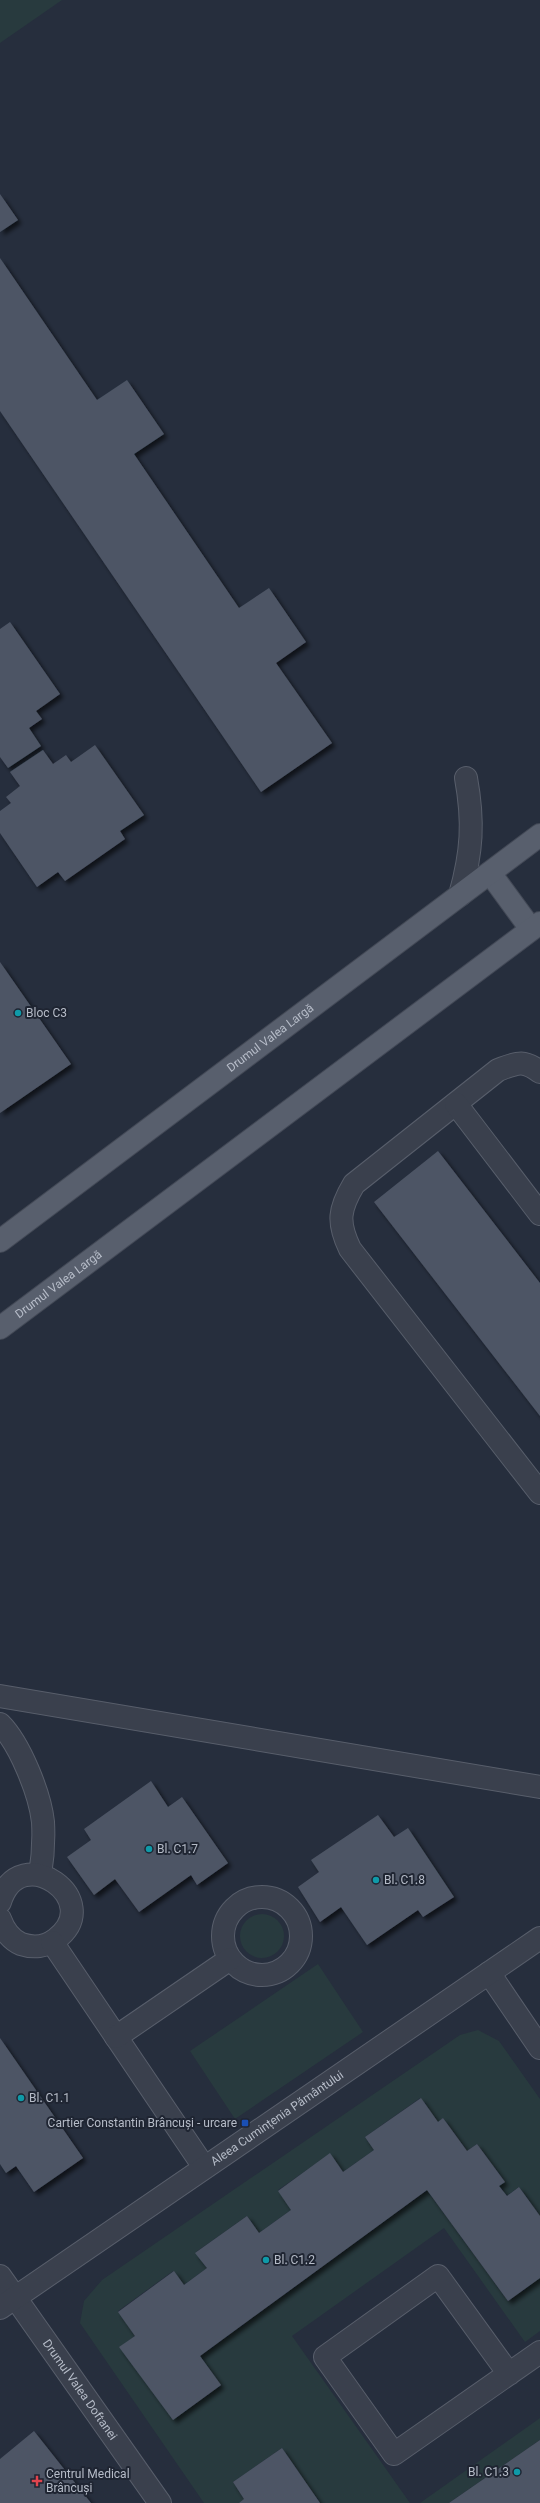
<svg xmlns="http://www.w3.org/2000/svg" width="540" height="2503" font-family="Roboto,sans-serif">
	<defs>
		<filter id="shadow"><feDropShadow dx="3.5" dy="3.5" stdDeviation="2" flood-color="#0009"/></filter>
	</defs>
	<rect width="100%" height="100%" fill="#262e3d"/>
	<!-- green -->
	<path fill="#283a3e" d="M0 0H62L0 43Z
		M240 1936a22 22 0 1 1 44 0a22 22 0 1 1-44 0Z
		M318 1964 363 2032 235 2119 190 2051Z
		M478 2030 499 2041 540 2099V2216L519 2187 507 2196 499 2186 505 2182 477 2144 467 2151 443 2118 438 2122 420 2098 365 2137 374 2150 343 2172 330 2154 278 2190 291 2210 259 2233 247 2216 196 2252 207 2268 184 2285 173 2271 118 2311 135 2336 120 2347 200 2356 427 2190 508 2301 540 2278V2331L525 2342 444 2228 292 2336 410 2503H320L282 2448 233 2482 244 2499 239 2503H204L80 2323 84 2301 102 2280 460 2035Z
		M540 2418V2440L449 2503H420Z"/>
	<!-- building -->
	<path fill="#4d5565" filter="url(#shadow)" d="M0 194 18 220 0 232Z
		M0 258 97 400 127 380 164 434 134 454 239 608 269 588 306 642 276 663 332 743 261 792 0 411Z
		M10 622 60 694 36 711 42 719 29 728 41 746 8 768 0 757V629Z
		M95 745 144 815 120 831 125 839 65 881 58 872 37 887 0 833V811L11 803 6 797 20 786 10 772 43 750 53 764 66 755 71 762Z
		M0 962 71 1064 0 1113Z
		M438 1151 540 1283V1416L374 1202Z
		M151 1781 168 1807 182 1797 228 1863 197 1885 191 1875 139 1912 115 1879 94 1895 67 1857 91 1840 84 1829Z
		M378 1815 394 1837 408 1828 454 1897 423 1917 418 1910 367 1945 341 1907 320 1922 298 1887 319 1872 311 1860Z
		M0 2038 83 2158 34 2192 16 2166 6 2173 0 2164Z
		M421 2098 438 2122 443 2118 467 2151 477 2144 505 2182 499 2186 507 2196 519 2187 540 2216V2278L508 2301 427 2190 200 2356 221 2385 173 2420 119 2347 135 2336 118 2312 174 2271 184 2285 207 2268 195 2253 247 2216 259 2233 291 2210 278 2191 330 2153 343 2172 374 2150 365 2137Z
		M34 2431 91 2503H0V2459Z
		M540 2440V2503H449Z
		M282 2448 320 2503H239L244 2499 233 2482Z"/>
	<g fill="none" stroke-linecap="round" stroke-linejoin="round">
		<!-- minor casing -->
		<g stroke="#585e6b" stroke-width="24">
			<g id="minor">
				<path d="M460 895C472 852 474 822 466 778"/>
				<path d="M540 1072C523 1059 517 1063 498 1070L354 1184C339 1209 337 1222 350 1249L540 1493"/>
				<path d="M456 1104 540 1214"/>
				<path d="M0 1696 540 1787"/>
				<path d="M0 1724C20 1744 40 1794 43 1822 44 1840 43 1857 40 1875"/>
				<circle cx="262" cy="1936" r="39"/>
				<path d="M0 1902C20 1838 107 1901 56 1939 46 1947 33 1948 21 1944 10 1939 4 1930 0 1919"/>
				<path d="M52 1942 204 2167"/>
				<path d="M489 1973 540 2048"/>
				<path d="M116 2037 230 1959"/>
				<path id="s1" d="M0 2276 160 2503"/>
				<path id="s2" d="M0 2308 540 1938"/>
				<path d="M509 2374 438 2276 325 2357 394 2454 540 2352"/>
			</g>
		</g>
		<!-- major casing -->
		<g stroke="#434956" stroke-width="24">
			<g id="major">
				<path d="M490 873 531 929"/>
				<path id="s3" d="M0 1241 540 835"/>
				<path id="s4" d="M0 1328 540 923"/>
			</g>
		</g>
		<!-- minor -->
		<use href="#minor" stroke="#3a404d" stroke-width="22"/>
		<!-- major -->
		<use href="#major" stroke="#585f6d" stroke-width="22"/>
	</g>
	<!-- markers -->
	<g fill="#0f9aa8" stroke="#1f2532" stroke-width="1.5">
		<circle cx="18" cy="1013" r="4"/>
		<circle cx="149" cy="1849" r="4"/>
		<circle cx="376" cy="1880" r="4"/>
		<circle cx="21" cy="2098" r="4"/>
		<circle cx="266" cy="2260" r="4"/>
		<circle cx="517" cy="2472" r="4"/>
	</g>
	<rect fill="#1a4fb4" stroke="#1f2532" stroke-width="1.5" x="241" y="2119" width="8" height="8" rx="2"/>
	<path fill="#e0444e" stroke="#1f2532" stroke-width="1.5" d="M35 2475h4v4h4v4h-4v4h-4v-4h-4v-4h4z"/>
	<g text-anchor="middle" stroke-width="4" stroke-linejoin="round" paint-order="stroke">
		<!-- poi labels -->
		<g font-size="12" fill="#b6bcc8" stroke="#1f2532" text-anchor="start">
			<text x="26" y="1017">Bloc C3</text>
			<text x="157" y="1853">Bl. C1.7</text>
			<text x="384" y="1884">Bl. C1.8</text>
			<text x="29" y="2102">Bl. C1.1</text>
			<text x="237" y="2127" text-anchor="end">Cartier Constantin Brâncuși - urcare</text>
			<text x="274" y="2264">Bl. C1.2</text>
			<text x="509" y="2476" text-anchor="end">Bl. C1.3</text>
			<text x="46" y="2478">Centrul Medical<tspan x="46" dy="14">Brâncuși</tspan></text>
		</g>
		<!-- street labels -->
		<g font-size="12" fill="#b6bcc8" stroke="#1f2532">
			<text dy="4" stroke="none"><textPath href="#s3" startOffset="338">Drumul Valea Largă</textPath></text>
			<text dy="4" stroke="none"><textPath href="#s4" startOffset="73">Drumul Valea Largă</textPath></text>
			<text dy="4" stroke="none"><textPath href="#s2" startOffset="336">Aleea Cumințenia Pământului</textPath></text>
			<text dy="4" stroke="none"><textPath href="#s1" startOffset="139">Drumul Valea Doftanei</textPath></text>
		</g>
	</g>
</svg>
